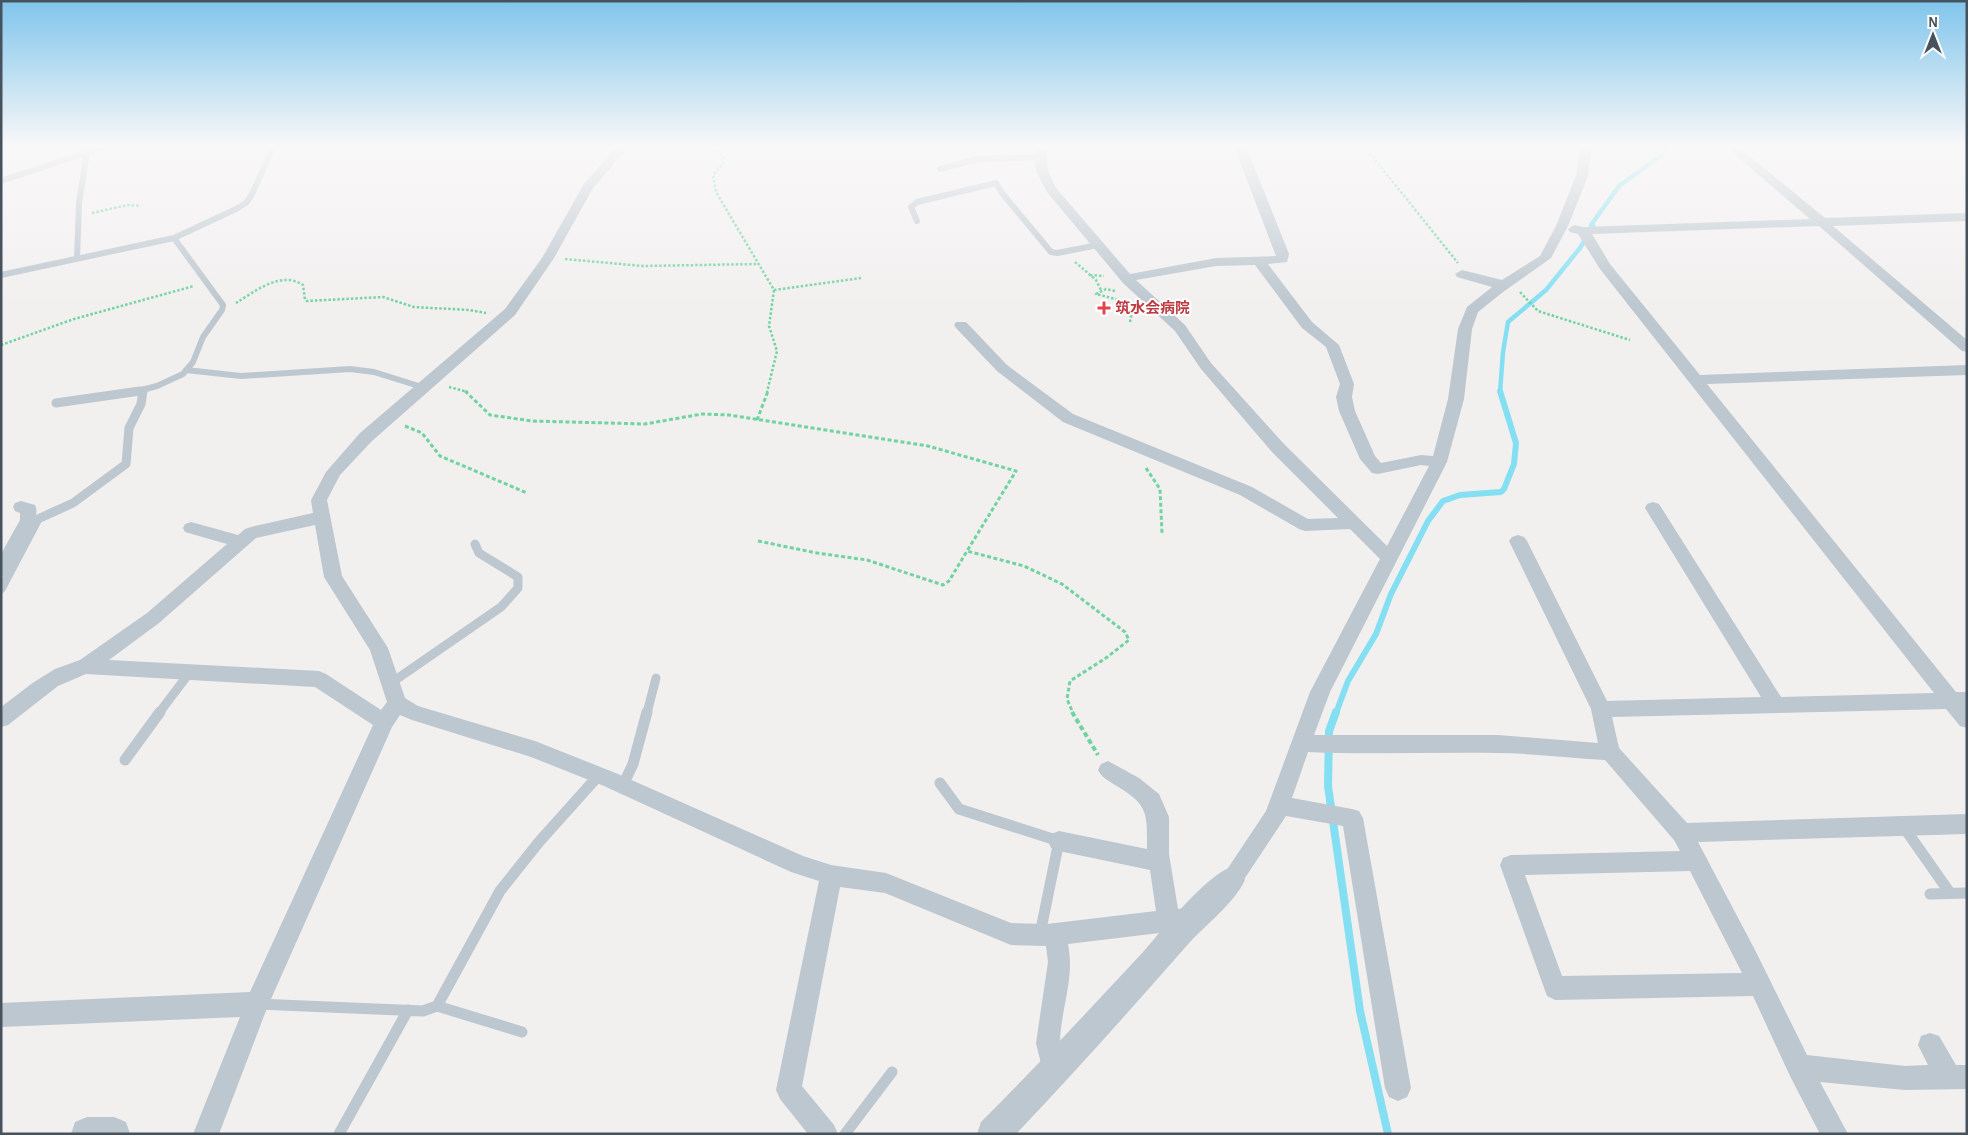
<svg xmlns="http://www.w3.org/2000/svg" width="1968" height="1135" font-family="'Alegreya Sans','Noto Sans JP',sans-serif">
	<rect width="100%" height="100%" fill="#f2efef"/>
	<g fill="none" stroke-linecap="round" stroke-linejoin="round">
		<!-- stream-far2 -->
		<path stroke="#84dff3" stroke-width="4.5" d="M1500 392 1503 352 1508 322 1546 290 1580 248 1593 226 1591 225 1619 186 1658 158 1670 146"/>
		<!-- stream-far1 -->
		<path stroke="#84dff3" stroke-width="6" d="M1336 713 1348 681 1376 634 1391 594 1428 521 1443 501 1460 495 1501 492 1504 489 1514 464 1516 443 1500 391"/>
		<!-- stream -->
		<path stroke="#84dff3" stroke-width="8" d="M1336 712 1329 731 1328 786 1360 1011 1388 1134"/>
		<!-- path-far2 -->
		<path stroke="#6fd4a0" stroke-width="2.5" stroke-dasharray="2.5 2" stroke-linecap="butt" d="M715 146 723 158V164L713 175 716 192 774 290 769 326 777 351 767 392
			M1364 146 1458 263
			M92 213 128 205 141 206
			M565 259 643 266 758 264
			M1075 262 1096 280 1101 290
			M1090 275 1104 276
			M774 290 861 278
			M1115 291 1106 289 1096 294 1123 301 1127 299
			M1520 292 1538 311 1630 340
			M236 303C254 292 281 270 303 285L305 300 307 301 383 297 414 307 469 310 486 313
			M1130 322 1133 306
			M1 345 74 319 194 286
			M449 387 468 392"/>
		<!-- path-far1 -->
		<path stroke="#6fd4a0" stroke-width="3" stroke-dasharray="4 2.5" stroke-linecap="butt" d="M465 391 490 415 532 421 645 424 702 414 729 415 928 446 1016 471 967 551 1024 566 1062 584 1125 632 1129 640 1106 658 1070 681 1067 699 1073 713
			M757 420 768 391
			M405 426 422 433 440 456 527 493
			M1146 468 1160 489 1162 533
			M758 541 817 553 867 560 943 585 949 581 967 551"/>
		<!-- path -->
		<path stroke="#6fd4a0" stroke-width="4" stroke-dasharray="5 3" stroke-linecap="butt" d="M1072 712 1098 755"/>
		<!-- service-far2 -->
		<path stroke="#bcc7cf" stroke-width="6" d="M940 169 977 159 1041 157
			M1 181 106 146
			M917 221 911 207 917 202 996 183 1002 193 1051 252 1057 253 1098 245
			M77 259 79 203 87 152
			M1 275 174 238 236 209 246 203 252 194 274 146
			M186 370 241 376 350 369 374 372 422 387
			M134 392 157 386 183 374 193 362 203 337 222 310 223 305 174 238"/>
		<!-- service-far1 -->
		<path stroke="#bcc7cf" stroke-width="9" d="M56 403 140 391
			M1 589 38 519 73 503 126 464 129 428 141 404 143 391
			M391 683 501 607 518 588V577L479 553 475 544
			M159 713 190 672
			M647 713 656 678"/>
		<!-- service -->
		<path stroke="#bcc7cf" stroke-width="11" d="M125 760 160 712
			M940 783 959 809 1059 841 1040 934
			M623 785 633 764 647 712
			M1903 826 1950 893
			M1930 894 1967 893
			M257 1004 423 1011 437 1006 500 891 539 842 599 775
			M437 1006 522 1032
			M339 1134 408 1010
			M845 1134 892 1072"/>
		<!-- minor -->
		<path fill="#bcc7cf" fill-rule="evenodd" d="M617 146H629L593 188 554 258 515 315 372 441 340 475 327 500 342 576 388 648 405 698 418 706 535 741 618 774 803 856 831 865 886 873 1011 923 1047 924 1156 911 1150 870 1059 851 1051 848 1048 841 1051 834 1059 831 1147 849C1147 813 1149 805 1115 785 1108 780 1102 778 1098 770L1101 764 1108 761 1139 778 1159 794 1169 817V854L1178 909 1193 907 1201 910 1204 918 1201 926 1193 929 1068 944C1075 979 1061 1007 1060 1042 1060 1056 1069 1066 1063 1080L1054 1083 1045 1080 1036 1043 1048 962 1046 946 1011 945 885 893 840 887 802 1086 834 1125 838 1134H808L780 1099 776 1090 819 881 791 872 604 786 531 757 412 720 400 715 392 727 267 1008 219 1134H193L240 1017 1 1027V1003L250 992 373 725 315 687 86 674 58 686 8 725 1 727V707L34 682 55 669 80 660 147 613 227 544 185 532 183 528 185 524 191 522 238 535 245 529 251 527 313 513 311 500 326 472 360 433 505 309 542 258 584 184ZM315 525 324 577 370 650 387 702 381 710 326 674 319 671 109 660 159 623 256 538Z
			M1034 146H1046L1048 171 1056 188 1130 274 1216 258 1276 256 1234 146H1246L1289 254 1287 262 1268 264 1312 322 1339 345 1354 384 1352 397 1355 411 1375 456 1381 463 1421 455 1433 456 1448 399 1458 329 1467 307 1492 287 1457 277 1455 274 1462 270 1502 280 1540 256 1556 226 1576 176 1580 146H1592L1588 176 1568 226 1551 258 1503 292 1478 312 1472 329 1464 399 1447 462 1330 692 1314 735H1498L1598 743 1591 709 1509 541 1512 537 1518 535 1524 537 1527 541 1607 701 1761 697 1645 508 1647 504 1653 502 1659 504 1781 697 1934 693 1600 269 1578 234 1570 232 1568 229 1574 225 1583 227 1810 219 1725 146H1737L1825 218 1967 213V221L1833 226 1967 340V352L1962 351 1819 226 1592 234 1610 264 1700 375 1967 365V375L1707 384 1956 692H1967V728L1960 726 1946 709 1612 717 1619 748 1687 823 1967 814V834L1698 842 1755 950 1807 1055 1905 1066 1928 1065 1918 1045 1921 1036 1930 1033 1939 1036 1956 1065H1967V1089L1905 1090 1820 1082 1848 1134H1820L1790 1076 1753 996 1555 1000 1547 996 1500 865 1503 858 1511 855 1680 851 1674 840 1605 760C1568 758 1531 753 1495 753 1433 752 1370 755 1308 752L1292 798 1352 809 1359 811 1363 818 1411 1088 1407 1097 1398 1101 1389 1097 1385 1088 1343 826 1286 816 1239 887 1231 890 1223 887 1220 880 1266 811 1310 692 1380 559 1350 529 1305 531 1299 529 1240 495 1063 422 997 371 956 328 954 325 956 322H966L1007 365 1073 414 1252 487 1308 519 1338 518 1272 452 1201 369 1175 331 1123 283 1047 192 1036 171ZM1255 265 1302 328 1326 347 1340 384 1336 397 1339 411 1360 459 1372 473 1378 474 1421 465 1429 466 1387 546 1284 444 1211 363 1185 325 1136 280 1216 266ZM1690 871 1742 973 1562 976 1525 875Z
			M21 501 35 505C43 519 15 560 7 575L1 576V554L20 520V513L15 511 13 507 15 503Z"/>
		<!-- tertiary -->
		<path fill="#bcc7cf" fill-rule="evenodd" d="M1231 867 1241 871 1245 880C1235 902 1207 924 1190 942 1133 1007 1076 1071 1016 1134H977L981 1122C1037 1066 1090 1009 1144 951 1163 929 1206 876 1231 867Z
			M87 1117H114L126 1122 130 1134H71L75 1122Z"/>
	</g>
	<!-- sky -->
	<linearGradient id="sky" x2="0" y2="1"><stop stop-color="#80c5ec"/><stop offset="0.48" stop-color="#f9f8f8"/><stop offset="1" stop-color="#f9f8f8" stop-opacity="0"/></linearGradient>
	<rect width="1968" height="305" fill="url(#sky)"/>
	<!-- markers -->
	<path fill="#e0444e" stroke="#fff" stroke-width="2" d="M1101.5 300.5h5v5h5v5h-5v5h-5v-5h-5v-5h5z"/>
	<g text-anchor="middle" stroke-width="4" stroke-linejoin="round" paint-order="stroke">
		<!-- far-health labels -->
		<g font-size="15" font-weight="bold" fill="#be3a42" stroke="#fff" text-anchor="start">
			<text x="1115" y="313">筑水会病院</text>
		</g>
	</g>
	<!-- border -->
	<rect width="1968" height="1135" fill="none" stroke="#46535e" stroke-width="5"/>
	<!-- north arrow -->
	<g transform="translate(1933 35)" stroke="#ffffff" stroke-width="4" paint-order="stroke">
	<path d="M0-4L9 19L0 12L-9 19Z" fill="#46535e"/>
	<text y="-8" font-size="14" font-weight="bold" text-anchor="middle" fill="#46535e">N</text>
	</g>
</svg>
